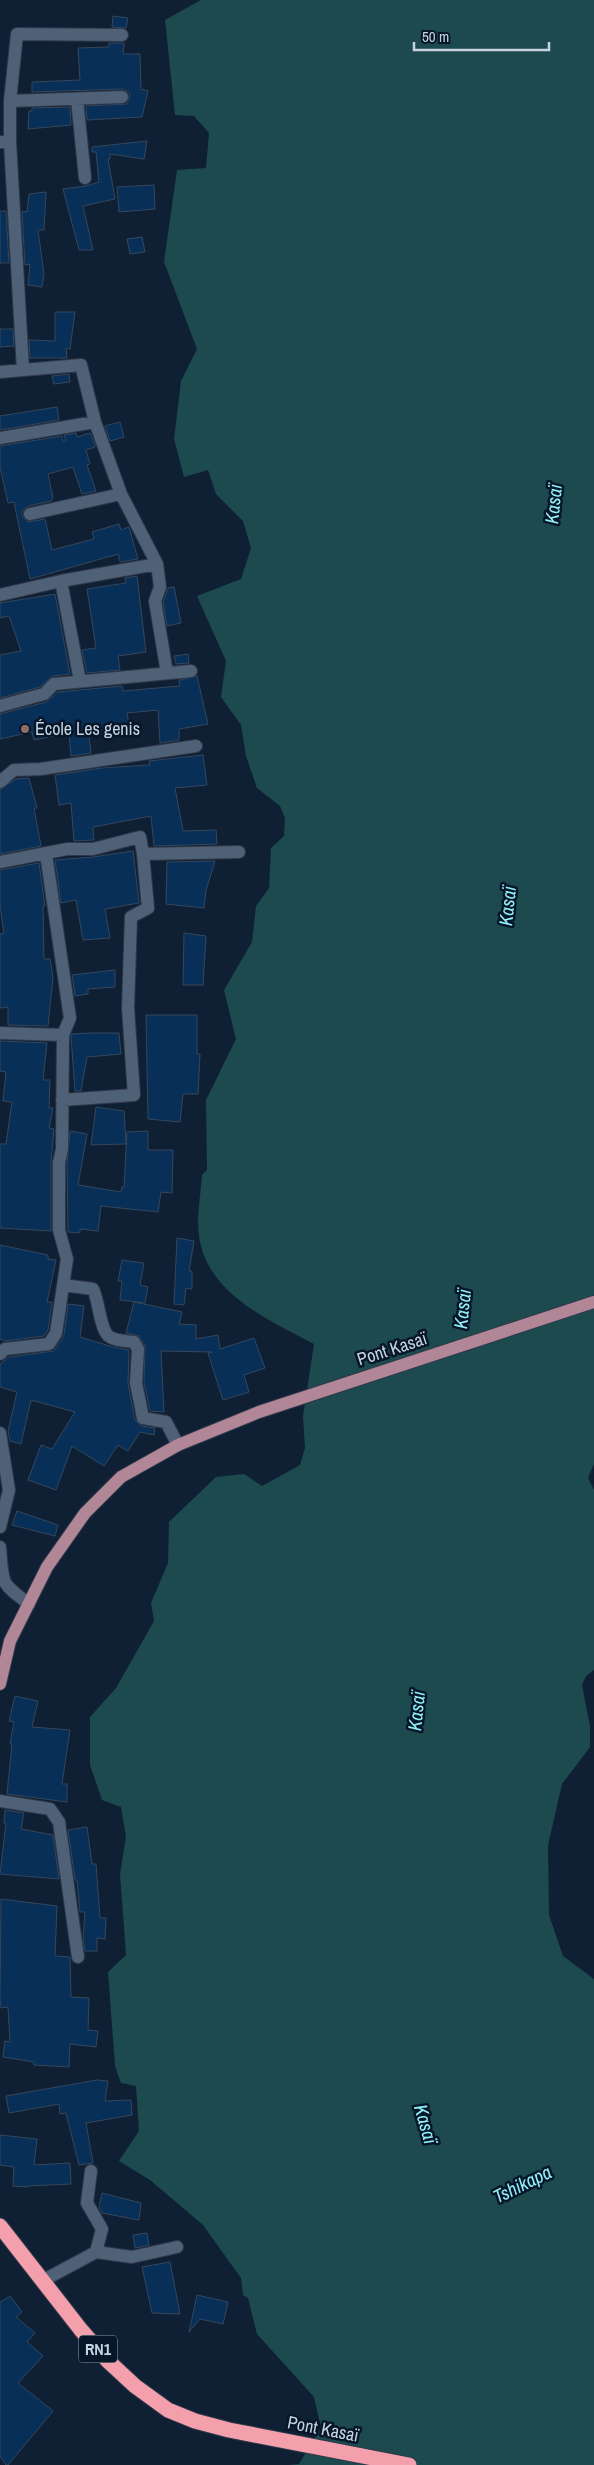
<svg xmlns="http://www.w3.org/2000/svg" width="594" height="2465" font-family="'Archivo Narrow',sans-serif">
	<rect width="100%" height="100%" fill="#102034"/>
	<!-- water -->
	<path fill="#1c4a4e" d="M201 0H594V1464L588 1478 594 1490V1670L586 1676 582 1685 590 1726V1747L562 1784 548 1845 549 1915 563 1956 594 1979V2465H289L299 2464 321 2428 314 2397 257 2334 248 2298 243 2295 241 2278 203 2225 150 2180 119 2161 139 2131 136 2086 121 2083 115 2066 108 1972 126 1955 120 1874 126 1837 121 1807 102 1800 90 1765V1717L116 1688 154 1621 151 1603 168 1563 169 1522 216 1477 244 1474 262 1486 300 1465 305 1448 303 1416 314 1344C269 1320 207 1294 199 1236 196 1217 201 1194 202 1175L207 1170 206 1100 236 1039 224 990 252 942 256 906 269 888 271 848 284 836 285 818 280 806 257 788 246 756 241 725 221 697 226 661 197 596 241 579 251 548 243 521 216 494 208 470 184 477 174 439 181 381 197 349 164 262 177 170 206 168 209 133 194 116 175 115 165 20Z"/>
	<!-- building -->
	<path fill="#072f57" stroke="#35475c" d="M113 16 128 18 126 28 112 27Z
		M109 43H124L123 54H140L141 89 148 91 142 117 87 120 86 106 127 104 130 96 129 92 122 89 32 92V82L80 80 78 48 109 47Z
		M70 107 71 125 28 129 29 111H32V108Z
		M147 141 144 159 110 154V159H108L115 199 83 206 93 250H79L63 189 86 186 99 182 96 152H92V147Z
		M154 185 155 209 119 212 117 187Z
		M46 192 44 230H38L44 274 42 287 28 285 30 264 25 265 22 211 27 212 29 194Z
		M0 211H6L9 263H0Z
		M142 237 145 252 130 254 127 239Z
		M55 312H75L70 349 66 348 67 358H30L29 340 55 341Z
		M0 329H13L14 346 0 347Z
		M69 374 70 382 54 384 52 376Z
		M57 407 59 420 0 430V416Z
		M120 422 124 437 110 441 105 426Z
		M76 433 77 437 90 433 95 445V447L86 450 90 464 87 465 96 491 82 494 73 467 48 474 53 498 51 501 28 506 22 511V516L28 522 45 519 52 550 94 539 92 532 119 524 121 530 129 527 138 559 120 562 118 554 30 579 14 502 8 503 0 467V446L62 436 63 442 66 441 64 435Z
		M137 576 146 652 118 656 120 670 87 673 82 650 96 648 87 589 126 583 125 578Z
		M174 587 181 623 167 626 163 602 168 588Z
		M55 594 70 674 53 676 40 687 0 698V655L21 651 9 616 0 618V603Z
		M188 654 189 663 176 664 174 656Z
		M197 676 208 724 179 729V740L160 743 158 710 127 713 130 730 89 736 91 753 71 756 69 733 34 740 32 732 0 739V714L46 702 58 692 122 686 123 691 180 686 179 680Z
		M203 755 207 785 175 788 183 831 216 830 217 844 154 846 151 816 93 827 94 840 74 841 71 803 59 805 55 775 102 768 150 765 149 761Z
		M29 778 37 808H34L41 846 0 854V790L16 779Z
		M133 851 139 903 105 909 110 938 83 940 76 900 61 903 55 860 93 857Z
		M215 861 206 890 204 908 166 904 167 862Z
		M39 863 45 906H43L44 959H50L53 977 48 1026 8 1025V1007L0 1008V934L4 933 0 905V870Z
		M184 933 206 936 203 985H183Z
		M115 970V987L88 989V994L75 996 72 975Z
		M146 1015H197V1054H200L198 1094H183L180 1122 148 1119Z
		M90 1033H119L121 1054 87 1057 81 1091H75L71 1036 72 1034Z
		M0 1041 47 1043 43 1080H50L49 1108H53L49 1128 54 1129 51 1162V1231L0 1228V1144H6L12 1102 3 1101 6 1072 0 1071Z
		M96 1107 124 1111 126 1144 91 1145Z
		M70 1131 87 1134 78 1185 121 1192 122 1187H124L127 1132 148 1131V1150H173L172 1193 161 1192 158 1212 101 1206 98 1231 80 1229V1233L68 1232 67 1163Z
		M177 1238 194 1241 189 1271H192V1289L186 1288 184 1305 174 1304Z
		M0 1245 48 1255V1259L56 1260 47 1302H52L48 1330 44 1336 5 1341 0 1339Z
		M122 1260 144 1263 140 1285 148 1287 145 1303 120 1300 122 1281H118Z
		M134 1302 182 1312 179 1324 196 1325V1339L218 1335 220 1349 254 1338 265 1368 244 1375 249 1392 223 1400 208 1353 212 1352 161 1351 164 1412 150 1411 144 1382 145 1345 139 1336 126 1333Z
		M68 1304 84 1306 80 1337 113 1347 129 1350 128 1384 135 1420 141 1426 155 1428 154 1435 140 1432 128 1451 118 1445 104 1466 72 1446 56 1490 28 1480 41 1445 52 1449 75 1412 31 1400 21 1444 10 1441 8 1431 17 1392 0 1387V1364L9 1357 54 1351 64 1335Z
		M17 1511 58 1525 55 1536 12 1525Z
		M15 1696 38 1701 32 1727 70 1730 62 1784H67V1802L7 1794 12 1744H10L14 1722 9 1721Z
		M5 1810 24 1813 21 1829 53 1835 59 1879 0 1874 6 1823H4Z
		M87 1827 92 1864H96L100 1918H106L105 1939 97 1938V1951H85L83 1938 85 1912H80L77 1880H75L68 1830Z
		M1 1899 57 1906 55 1956 70 1957 71 1997 89 1998 88 2030 98 2031 96 2047 70 2044 69 2067 34 2065V2062L3 2057 5 2041 10 2042 8 2007 1 2008 0 2000Z
		M97 2080 108 2081 105 2101 131 2100 132 2115 86 2123 93 2163 79 2165 66 2113 60 2114 59 2104 9 2113 6 2096Z
		M0 2135 37 2139 34 2165 70 2163 71 2184 28 2186V2187L13 2186 14 2167 0 2165Z
		M102 2193 141 2203 139 2220 102 2213 99 2207Z
		M147 2233 149 2245 135 2248 133 2235Z
		M170 2262 180 2314 152 2313 142 2267Z
		M197 2295 228 2302 223 2324 200 2319 189 2332Z
		M10 2296 22 2312 16 2317 35 2333 27 2342 43 2356 18 2383 53 2411 8 2465H6L0 2456V2302Z"/>
	<g fill="none" stroke-linecap="round" stroke-linejoin="round">
		<!-- minor casing -->
		<g stroke="#30394a" stroke-width="14">
			<path id="minor" d="M77 99 85 178
				M10 101 17 34 122 35
				M0 142H10L23 370
				M10 142V101L122 97
				M0 372 81 365 95 422 121 494 157 564 160 587 155 601 167 673
				M0 438 95 422
				M30 514 121 494
				M61 581 80 681
				M0 595 61 581 157 564
				M0 706 44 694 54 684 191 671
				M0 782 14 770 41 769 196 746
				M0 862 67 849H93L140 837 143 854 239 852
				M0 1033 63 1035
				M62 1100 134 1095 128 1008 131 917 148 908 143 854
				M63 1285 93 1289C99 1300 100 1332 110 1337 116 1341 127 1341 134 1342L138 1349 136 1383 143 1418 166 1422 178 1445
				M0 1354 5 1349 49 1344 56 1333 67 1259 59 1230V1162L62 1149 63 1035 70 1018 46 854
				M0 1433 9 1490 0 1527
				M0 1547C3 1585 0 1582 29 1604
				M0 1801 50 1809 59 1822 78 1957
				M96 2252 132 2257 177 2247
				M42 2281 96 2252 102 2229 87 2203 91 2171"/>
		</g>
		<!-- major casing -->
		<g stroke="#30394a" stroke-width="14">
			<path id="major" d="M0 1684 10 1641 47 1567 85 1513 121 1477 178 1445 259 1412 594 1302"/>
		</g>
		<!-- highway casing -->
		<g stroke="#30394a" stroke-width="17">
			<path id="highway" d="M0 2226 81 2330 108 2361 135 2386 168 2410 195 2421 229 2430 409 2465"/>
		</g>
		<!-- minor -->
		<use href="#minor" stroke="#4e6177" stroke-width="12"/>
		<!-- major -->
		<use href="#major" stroke="#b18797" stroke-width="12"/>
		<!-- highway -->
		<use href="#highway" stroke="#f3a0ac" stroke-width="15"/>
	</g>
	<!-- markers -->
	<circle fill="#8d6e63" stroke="#071729" stroke-width="2" cx="25" cy="729" r="5"/>
	<g text-anchor="middle" stroke-width="5" stroke-linejoin="round" paint-order="stroke">
		<!-- shield labels -->
		<rect fill="#071729" stroke="#8e9ba9" stroke-width="1" x="79" y="2335.5" width="38" height="27" rx="4"/>
		<g font-size="16" font-weight="bold" fill="#c8d3e0">
			<text x="98" y="2355">RN1</text>
		</g>
		<!-- poi labels -->
		<g font-size="18" fill="#c8d3e0" stroke="#071729" text-anchor="start">
			<text x="35" y="735">École Les genis</text>
		</g>
		<!-- street labels -->
		<g font-size="18" fill="#c8d3e0" stroke="#071729">
			<text transform="translate(392 1349) rotate(-18)" y="6">Pont Kasaï</text>
			<text transform="translate(323 2429) rotate(11)" y="6">Pont Kasaï</text>
		</g>
		<!-- water labels -->
		<g font-size="19" font-style="italic" fill="#93f1fa" stroke="#071729">
			<text transform="translate(553 504) rotate(-84)" y="7">Kasaï</text>
			<text transform="translate(507 906) rotate(-84)" y="7">Kasaï</text>
			<text transform="translate(462 1309) rotate(-84)" y="7">Kasaï</text>
			<text transform="translate(416 1711) rotate(-84)" y="7">Kasaï</text>
			<text transform="translate(426 2124) rotate(74)" y="7">Kasaï</text>
			<text transform="translate(522 2184) rotate(-26)" y="7">Tshikapa</text>
		</g>
	</g>
	<!-- scale -->
	<path d="M414 42v8h135v-8" fill="none" stroke="#c8d3e0" stroke-width="2.5"/>
	<text x="422" y="42" font-size="15" fill="#c8d3e0" stroke="#071729" stroke-width="4" paint-order="stroke">50 m</text>
</svg>
